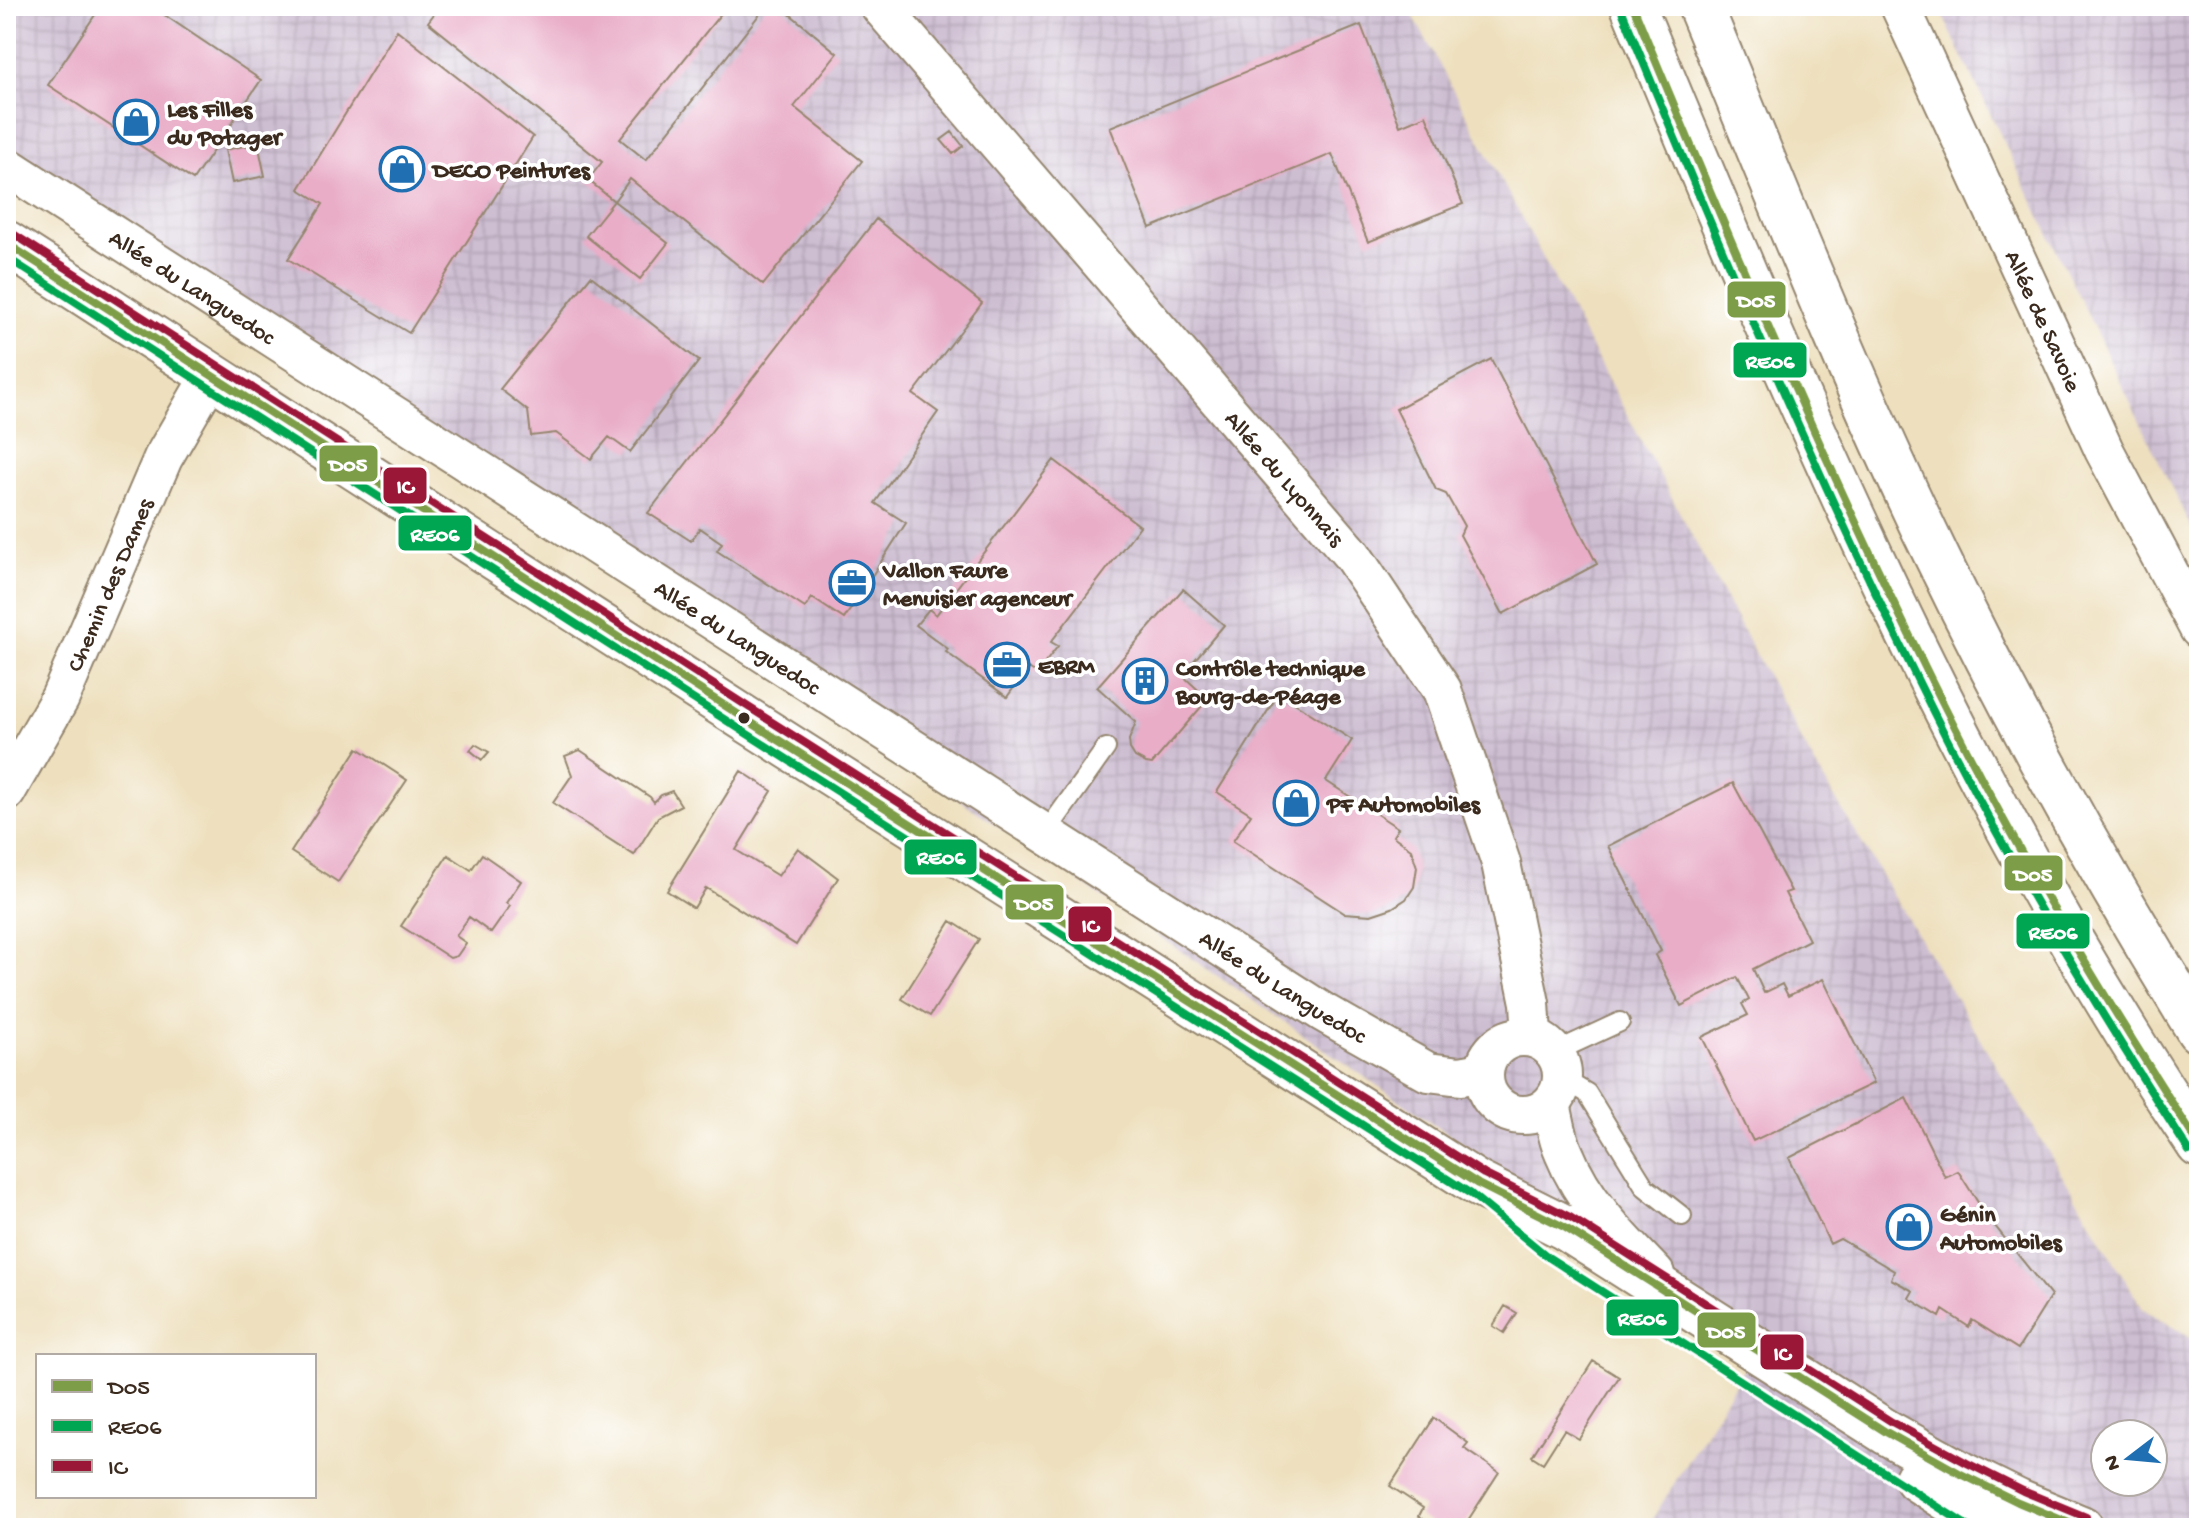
<svg xmlns="http://www.w3.org/2000/svg" width="2205" height="1534" font-family="'Gochi Hand',sans-serif">
	<defs>
		<pattern id="industrial-grid" width="8" height="8" patternUnits="userSpaceOnUse" patternTransform="scale(2)"><rect width="8" height="8" fill="#cdbed2"/><path d="M0 4h8M4 0v8" fill="none" stroke="#b1a3b4"/></pattern>
	</defs>
	<rect width="100%" height="100%" fill="#fff"/>
	<filter id="ink" filterUnits="userSpaceOnUse"><feTurbulence type="fractalNoise" baseFrequency=".0125" numOctaves="2"/><feDisplacementMap in="SourceGraphic" scale="16" xChannelSelector="R" yChannelSelector="G"/><feConvolveMatrix kernelMatrix="1 2 1 2 8 2 1 2 1" color-interpolation-filters="sRGB"/></filter>
	<filter id="wash" filterUnits="userSpaceOnUse"><feTurbulence type="fractalNoise" baseFrequency=".006" numOctaves="4" result="noise"/><feDisplacementMap in="SourceGraphic" scale="32" xChannelSelector="R" yChannelSelector="G"/><feGaussianBlur stdDeviation="1.8" result="paint"/><feColorMatrix in="noise" values="0 0 0 0 0 0 0 0 0 0 0 0 0 0 0 0 0 1.4 0 .05"/><feComposite in="paint" operator="in"/></filter>
	<g filter="url(#wash)">
		<rect width="100%" height="100%" fill="#eee0be"/>
		<!-- industrial -->
		<path fill="url(#industrial-grid)" fill-rule="evenodd" d="M6 6H1408L1816 767 2143 1309 2199 1342V1528H1647L1758 1346 6 147ZM2105 1434H2153V1482H2105Z
			M1938 6H2199V544Z"/>
		<g id="blocks">
			<!-- building -->
			<path fill="#e9adc8" d="M101 6H151L261 80 193 180 48 85Z
				M440 6H727L620 139 646 160 766 6H780L837 53 794 107 862 161 763 285 630 179 614 201 588 180 602 162 428 22Z
				M1361 25 1400 126 1426 115 1463 204 1368 242 1332 154 1150 228 1110 127Z
				M397 30 533 137 409 333 288 259 323 204 299 189Z
				M952 132 963 146 953 154 941 140Z
				M258 143 265 176 232 183 225 150Z
				M614 201 668 243 640 279 586 236Z
				M876 219 982 303 913 394 938 412 875 503 906 523 844 619 812 598 805 608 717 551 722 543 700 528 691 541 648 513Z
				M591 276 699 361 630 452 609 437 591 459 556 433 531 436 528 411 500 389Z
				M1491 359 1597 564 1503 614 1460 535 1464 526 1446 494 1436 490 1396 409Z
				M1054 460 1140 526 1051 642 1058 646 1037 673 1028 668 1007 697 946 652 948 649 916 625 929 609 936 615Z
				M1183 589 1224 625 1182 675 1208 699 1152 764 1146 763 1135 757 1130 749 1129 740 1136 722 1097 687Z
				M1279 693 1352 740 1326 781 1398 828 1393 836 1411 849 1417 867 1414 887 1406 899 1392 908 1371 915 1344 913 1233 841 1251 814 1217 792Z
				M475 744 489 752 482 760 470 750Z
				M358 748 407 780 338 882 291 852Z
				M580 750 650 797 654 802 661 795 672 791 681 805 658 817 634 855 553 803 572 775 565 756Z
				M741 771 772 791 736 850 778 876 798 848 838 878 796 945 706 888 694 908 667 891Z
				M1733 783 1791 891 1785 893 1809 940 1753 969 1764 993 1782 984 1788 996 1823 979 1874 1083 1753 1141 1702 1037 1748 1015 1742 1004 1749 1000 1746 994 1737 977 1681 1006 1655 955 1661 951 1608 846Z
				M482 854 521 881 506 903 510 906 491 933 469 917 456 936 466 943 457 956 450 958 401 926 448 855 471 870Z
				M951 921 979 939 930 1016 902 999Z
				M1906 1098 1945 1177 1958 1171 1986 1215 2051 1296 2018 1349 1972 1320 1969 1327 1943 1310 1940 1317 1909 1298 1913 1291 1891 1279 1894 1271 1840 1239 1830 1244 1789 1158Z
				M1505 1306 1517 1313 1504 1333 1493 1326Z
				M1593 1361 1619 1377 1579 1439 1564 1430 1543 1463 1532 1456Z
				M1434 1418 1468 1443 1464 1448 1499 1472 1463 1528H1438L1419 1516 1423 1508 1390 1486Z"/>
		</g>
	</g>
	<g filter="url(#ink)">
		<use href="#blocks" fill-opacity="0" stroke="#94856e" stroke-width="2"/>
		<g fill="none" stroke-linecap="round" stroke-linejoin="round">
			<!-- service casing -->
			<g stroke="#94856e" stroke-width="22">
				<path id="service" d="M1045 834 1106 748
					M1555 1052 1620 1022
					M1563 1079 1587 1093 1645 1187 1682 1216"/>
			</g>
			<!-- minor casing -->
			<g stroke="#94856e" stroke-width="42">
				<g id="minor">
					<path id="s1" d="M880 6 1352 555 1442 690 1501 863 1530 1003 1532 1036"/>
					<path id="s2" d="M1900 6 2104 450 2199 629"/>
					<path id="s3" d="M6 166 1324 1013 1428 1072 1460 1076 1483 1072"/>
					<path id="s4" d="M6 792 60 698 163 458 200 394 213 378"/>
					<circle cx="1523" cy="1076" r="39"/>
					<path d="M1551 1104C1555 1120 1557 1138 1564 1153 1583 1201 1620 1238 1655 1274"/>
				</g>
			</g>
			<!-- primary casing -->
			<g stroke="#94856e" stroke-width="48">
				<path id="primary" d="M6 243 744 718 1478 1184 1564 1227 1886 1432 1961 1474 2018 1502 2081 1528
					M1917 1479 1993 1528"/>
			</g>
			<!-- motorway casing -->
			<g stroke="#94856e" stroke-width="48">
				<path id="motorway" d="M1633 6C1795 399 1960 791 2199 1145
					M1700 6C1776 190 1849 376 1936 555 2015 719 2103 876 2199 1031"/>
			</g>
			<!-- service -->
			<use href="#service" stroke="#fff" stroke-width="18"/>
			<!-- minor -->
			<use href="#minor" stroke="#fff" stroke-width="38"/>
			<!-- primary -->
			<use href="#primary" stroke="#fff" stroke-width="44"/>
			<!-- motorway -->
			<use href="#motorway" stroke="#fff" stroke-width="44"/>
			<!-- bus-1 casing -->
			<g stroke="#fff" stroke-width="14">
				<path id="bus-1" d="M1633 6C1734 251 1837 495 1957 731 2029 874 2112 1010 2199 1145
					M6 243 744 718 1478 1184 1564 1227 1886 1432 1961 1474 2018 1502 2081 1528"/>
			</g>
			<!-- bus-2 casing -->
			<g stroke="#fff" stroke-width="14">
				<path id="bus-2" d="M1622 11C1723 255 1826 500 1946 737 2019 880 2102 1016 2189 1151
					M6 257 738 728 1471 1194 1548 1257 1971 1528"/>
			</g>
			<!-- bus-3 casing -->
			<g stroke="#fff" stroke-width="14">
				<path id="bus-3" d="M12 233 750 708 1484 1174 1570 1217 1892 1422 1967 1463 2023 1491 2086 1517"/>
			</g>
			<!-- bus-1 -->
			<use href="#bus-1" stroke="#7e9d48" stroke-width="8"/>
			<!-- bus-2 -->
			<use href="#bus-2" stroke="#00a651" stroke-width="8"/>
			<!-- bus-3 -->
			<use href="#bus-3" stroke="#9b1738" stroke-width="8"/>
		</g>
	</g>
	<!-- icons -->
	<defs>
		<g id="shop-ring" transform="scale(2.3)"><circle r="9.5" fill="#fff" stroke="#1f6fb2" stroke-width="1.5"/><path d="M-5-2.5h2.3a2.7 3.5 0 0 1 5.4 0H5L5.5 6h-11ZM-1.5-2.5h3a1.5 2.3 0 0 0-3 0Z" fill="#1f6fb2"/></g>
		<g id="office-ring" transform="scale(2.3)"><circle r="9.5" fill="#fff" stroke="#1f6fb2" stroke-width="1.5"/><path d="M-6-3h4V-5.5h4V-3h4V5H-6ZM-1-4.5V-3h2v-1.5ZM-6 0V1H6V0Z" fill="#1f6fb2"/></g>
		<g id="building-ring" transform="scale(2.3)"><circle r="9.5" fill="#fff" stroke="#1f6fb2" stroke-width="1.5"/><path d="M-4-6H4V6H1V3H-1V6H-4ZM-2.5-4.3h1.7v1.8h-1.7ZM.8-4.3h1.7v1.8H.8ZM-2.5-1h1.7V.8h-1.7ZM.8-1h1.7V.8H.8Z" fill="#1f6fb2"/></g>
	</defs>
	<g fill-rule="evenodd">
		<use href="#shop-ring" x="136" y="122"/>
		<use href="#shop-ring" x="402" y="169"/>
		<use href="#office-ring" x="852" y="583"/>
		<use href="#office-ring" x="1007" y="665"/>
		<use href="#building-ring" x="1145" y="681"/>
		<use href="#shop-ring" x="1296" y="803"/>
		<use href="#shop-ring" x="1909" y="1227"/>
	</g>
	<!-- markers -->
	<circle fill="#3b2a1e" stroke="#fff" stroke-width="3" cx="744" cy="718" r="7"/>
	<g text-anchor="middle" stroke-width="7" stroke-linejoin="round" paint-order="stroke">
		<!-- poi labels -->
		<g font-size="24" font-weight="bold" fill="#3b2a1e" stroke="#fff" text-anchor="start">
			<text x="167" y="116">Les Filles<tspan x="167" dy="28">du Potager</tspan></text>
			<text x="433" y="177">DECO Peintures</text>
			<text x="883" y="577">Vallon Faure<tspan x="883" dy="28">Menuisier agenceur</tspan></text>
			<text x="1038" y="673">EBRM</text>
			<text x="1176" y="675">Contrôle technique<tspan x="1176" dy="28">Bourg-de-Péage</tspan></text>
			<text x="1327" y="811">PF Automobiles</text>
			<text x="1940" y="1221">Génin<tspan x="1940" dy="28">Automobiles</tspan></text>
		</g>
		<!-- street labels -->
		<g font-size="24" fill="#3b2a1e" stroke="#fff">
			<text dy="8" stroke="none"><textPath href="#s3" startOffset="222">Allée du Languedoc</textPath></text>
			<text dy="8" stroke="none"><textPath href="#s2" startOffset="346">Allée de Savoie</textPath></text>
			<text dy="8" stroke="none"><textPath href="#s1" startOffset="622">Allée du Lyonnais</textPath></text>
			<text dy="8" stroke="none"><textPath href="#s4" startOffset="232">Chemin des Dames</textPath></text>
			<text dy="8" stroke="none"><textPath href="#s3" startOffset="870">Allée du Languedoc</textPath></text>
			<text dy="8" stroke="none"><textPath href="#s3" startOffset="1518">Allée du Languedoc</textPath></text>
		</g>
	</g>
	<g stroke="#fff" stroke-width="3">
		<rect x="1726" y="280" width="61" height="39" rx="8" fill="#7e9d48"/>
		<rect x="1732" y="341" width="76" height="38" rx="8" fill="#00a651"/>
		<rect x="318" y="444" width="61" height="39" rx="8" fill="#7e9d48"/>
		<rect x="382" y="466" width="46" height="39" rx="8" fill="#9b1738"/>
		<rect x="397" y="514" width="76" height="38" rx="8" fill="#00a651"/>
		<rect x="903" y="838" width="75" height="38" rx="8" fill="#00a651"/>
		<rect x="2003" y="854" width="61" height="38" rx="8" fill="#7e9d48"/>
		<rect x="1004" y="883" width="61" height="38" rx="8" fill="#7e9d48"/>
		<rect x="1067" y="905" width="46" height="38" rx="8" fill="#9b1738"/>
		<rect x="2015" y="912" width="76" height="38" rx="8" fill="#00a651"/>
		<rect x="1605" y="1298" width="75" height="39" rx="8" fill="#00a651"/>
		<rect x="1696" y="1311" width="61" height="38" rx="8" fill="#7e9d48"/>
		<rect x="1759" y="1333" width="46" height="38" rx="8" fill="#9b1738"/>
	</g>
	<g font-size="22" text-anchor="middle" font-weight="bold" fill="#fff">
		<text x="1756" y="307">D05</text>
		<text x="1770" y="368">RE06</text>
		<text x="348" y="471">D05</text>
		<text x="405" y="493">IC</text>
		<text x="435" y="541">RE06</text>
		<text x="941" y="864">RE06</text>
		<text x="2033" y="881">D05</text>
		<text x="1034" y="910">D05</text>
		<text x="1090" y="932">IC</text>
		<text x="2053" y="939">RE06</text>
		<text x="1642" y="1325">RE06</text>
		<text x="1726" y="1338">D05</text>
		<text x="1782" y="1360">IC</text>
	</g>
	<!-- margin -->
	<rect width="2205" height="1534" fill="none" stroke="#fff" stroke-width="32"/>
	<!-- legend -->
	<rect x="36" y="1354" width="280" height="144" fill="#ffffff" stroke="#b1aaa5" stroke-width="2"/>
	<rect x="52" y="1380" width="40" height="12" fill="#7e9d48" stroke="#b1aaa5" stroke-width="2"/>
	<text x="108" y="1394" font-size="24" fill="#3b2a1e">D05</text>
	<rect x="52" y="1420" width="40" height="12" fill="#00a651" stroke="#b1aaa5" stroke-width="2"/>
	<text x="108" y="1434" font-size="24" fill="#3b2a1e">RE06</text>
	<rect x="52" y="1460" width="40" height="12" fill="#9b1738" stroke="#b1aaa5" stroke-width="2"/>
	<text x="108" y="1474" font-size="24" fill="#3b2a1e">IC</text>
	<!-- north arrow -->
	<g transform="translate(2129 1458) rotate(254)"><circle r="38" fill="#ffffff" stroke="#b1aaa5" stroke-width="2"/>
	<path d="M0-6L14 30L0 20L-14 30Z" fill="#1f6fb2"/>
	<text y="-12" font-size="22" font-weight="bold" text-anchor="middle" fill="#3b2a1e">N</text>
	</g>
</svg>
